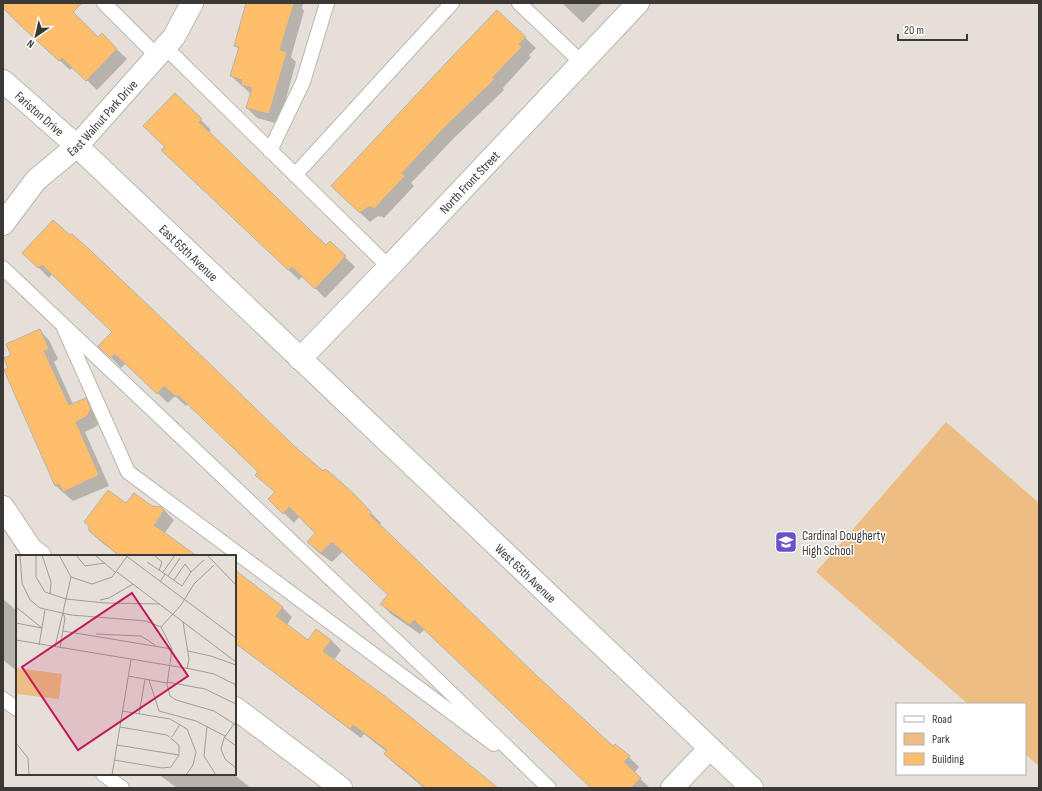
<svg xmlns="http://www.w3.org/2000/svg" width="1042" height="791" font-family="'Sofia Sans Condensed',sans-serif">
	<rect width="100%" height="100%" fill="#e5dfd8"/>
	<!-- green -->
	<path fill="#edbd83" d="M946 422 1039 503V766L1025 754V704H968L816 572Z"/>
	<!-- shadow -->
	<path fill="#0003" fill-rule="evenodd" d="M3 3H62L98 38 102 35 127 59 97 90 73 67 70 70 3 7Z
		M247 3H303L302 8 304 11 291 57 296 62 279 124 257 118 247 108 251 94 231 76 239 50 235 45Z
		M562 3H602L583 23Z
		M497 11 536 48 529 55 531 57 503 88 504 90 455 137 411 183 414 186 384 218 381 216 380 217 378 216 370 222 342 196Z
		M201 120 211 130 208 133 326 246 330 242 355 267 325 298 303 276 299 280 163 150Z
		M54 221 293 446 323 473 354 496 381 523 379 525 536 676 613 747 615 745 629 757 639 767 634 773 650 788H592L425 629 420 634 391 614 381 604 389 595 343 551 332 562 318 552 308 542 316 533 300 516 294 523 280 509 276 493 257 475 260 472 188 404 186 406 175 396 168 403 126 363 121 368 100 346 113 332 52 274 49 278 24 253Z
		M39 330 49 340 58 359 54 362 73 404 86 399 96 409 100 419 97 426 85 432 109 486 73 501 56 486 6 370 9 368 12 355Z
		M126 504 151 507 164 510 174 520 164 534 195 556H119L100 541 90 531ZM160 514H162L151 530Z
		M235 580 282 607 292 617 287 625 309 641 331 640 341 650 334 660 497 788H424L395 764 385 754 387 752 364 734 361 738 235 643Z
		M3 599 17 611V671L3 660Z
		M158 774H233L251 788H177Z"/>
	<!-- building -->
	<path fill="#ffbe6c" stroke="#b7b1aa" d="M3 3H82L73 12 98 37 102 33 117 49 86 81 62 58 59 61 19 24 3 8Z
		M246 3H294L280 50 287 52 269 114 246 108 252 88 241 85 242 80 230 76 239 47 234 46Z
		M497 10 526 37 519 44 522 47 493 77 495 79 445 127 402 173 405 176 374 209 371 206 369 208 368 207 360 213 331 186 449 60Z
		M175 93 202 119 199 122 312 232 326 245 330 241 346 256 315 289 292 267 288 270 180 168 161 150 165 147 143 126Z
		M53 220 70 235 72 234 90 250 211 365 293 445 323 471 325 469 334 476 355 495 371 512 370 515 537 676 613 746 615 744 630 756 624 762 641 778 631 788H591L414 620 410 625 380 604 388 595 332 542 321 553 307 542 315 533 289 507 283 514 268 499 275 492 255 475 258 472 178 395 176 397 164 386 157 394 115 354 111 358 98 346 112 332 42 265 38 268 22 253Z
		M40 329 49 349 44 351 69 405 86 398 91 409 87 416 76 422 99 475 63 492 59 484 55 486 4 370 8 368 4 358 11 355 6 344Z
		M108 490 126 503 134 493 152 506 161 507 164 510 154 525 197 556H120L89 531V526L84 522Z
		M235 570 283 607 276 616 308 640 316 629 331 640 323 651 386 697 498 788H426L384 754 387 750 353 725 350 729 235 643Z"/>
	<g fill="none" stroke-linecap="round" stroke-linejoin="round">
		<!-- service casing -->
		<g stroke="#bcb6b0" stroke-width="16">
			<path id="service" d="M104 3 157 56
				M519 3 582 63
				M165 47 389 267
				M270 151 303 82 327 3
				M295 175 452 3
				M3 268 427 670 549 788
				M64 328 128 472 494 744
				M3 699 17 709
				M103 774 122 788"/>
		</g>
		<!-- minor casing -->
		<g stroke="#bcb6b0" stroke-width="24">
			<g id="minor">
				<path id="s1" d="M3 81 77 146 752 788"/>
				<path id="s2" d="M3 224 36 180 77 146 165 47 174 37 192 3"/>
				<path id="s3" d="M300 359 389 267 638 3"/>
				<path d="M3 507 31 549 40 556"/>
				<path d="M235 708 341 788"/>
				<path d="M672 788 710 748"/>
			</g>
		</g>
		<!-- service -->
		<use href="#service" stroke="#fff" stroke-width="14"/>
		<!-- minor -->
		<use href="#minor" stroke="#fff" stroke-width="22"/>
	</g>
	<!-- icons -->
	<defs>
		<g id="school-square" transform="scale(1.15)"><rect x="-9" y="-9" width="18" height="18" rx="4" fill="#6951ca" stroke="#fff"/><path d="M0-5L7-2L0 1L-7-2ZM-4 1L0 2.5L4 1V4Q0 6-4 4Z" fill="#fff"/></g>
	</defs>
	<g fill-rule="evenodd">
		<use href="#school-square" x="786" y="542"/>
	</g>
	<g text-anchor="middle" stroke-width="3" stroke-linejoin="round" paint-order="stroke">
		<!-- street labels -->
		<g font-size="13" fill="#3b3836" stroke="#fff">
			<text dy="5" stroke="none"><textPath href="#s1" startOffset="49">Fariston Drive</textPath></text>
			<text dy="5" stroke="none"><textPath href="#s2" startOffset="146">East Walnut Park Drive</textPath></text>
			<text dy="5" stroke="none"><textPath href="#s3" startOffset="245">North Front Street</textPath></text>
			<text dy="5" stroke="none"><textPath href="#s1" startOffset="253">East 65th Avenue</textPath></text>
			<text dy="5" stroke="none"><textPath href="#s1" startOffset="718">West 65th Avenue</textPath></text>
		</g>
		<!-- poi labels -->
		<g font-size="13" fill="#3b3836" stroke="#fff" text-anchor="start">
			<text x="802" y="540">Cardinal Dougherty<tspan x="802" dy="15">High School</tspan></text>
		</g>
	</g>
	<!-- overview -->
	<g transform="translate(16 555)">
		<rect width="220" height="220" fill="#e5dfd8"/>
		<path d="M0 113 46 119 43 144 0 139Z" fill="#edbd83"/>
		<path fill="none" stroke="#a19c97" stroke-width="1" d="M4 0 6 28 14 45 24 53 55 60 130 66 145 72M20 0V22L29 37 50 44 89 48 144 49M26 0 35 27 34 39M43 0 55 22 76 29 96 22 112 0M60 0 69 11 89 8M79 0 100 18M109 0 220 83M138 0 146 7 143 15M191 0 220 30M131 7 149 19M101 17 220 107M147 17 159 0M152 21 164 3M158 25 169 9 175 17M144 27 149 19 166 31 175 17 188 5M84 45 93 43 117 29M0 52 26 73 0 68M167 67 173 104 171 114M145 72 156 94 151 130 154 141 160 145 198 156 220 170M145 72 165 50 178 29 198 10M47 76 156 94M80 79 125 81 139 90M0 85 175 114 198 119 220 130M23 90 29 55M39 92 55 22M44 93 49 63 47 58M172 96 195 101 220 110M112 121 151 128M133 125 143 156 180 166 209 181M151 127 189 134 220 149M106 156 154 164 171 174 180 197 177 210 170 220M123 159 129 124M218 169 208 183 205 194 209 204 220 213M191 171 188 201 200 220M156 182 164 169M208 182 220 191M0 188 12 203 13 220M101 190 163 200M98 205 146 213 155 212 163 200V190L151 180 104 172M96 220 115 105"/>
		<path fill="#c2185b" fill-opacity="0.15" stroke="#c2185b" stroke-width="2" d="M116 38 172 121 62 195 6 112Z"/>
		<rect width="220" height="220" fill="none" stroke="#3b3836" stroke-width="2"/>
	</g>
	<!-- border -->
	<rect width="1042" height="791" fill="none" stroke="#3b3836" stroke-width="8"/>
	<!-- legend -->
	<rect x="896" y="703" width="130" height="72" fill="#ffffff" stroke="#b1afaf"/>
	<rect x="904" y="716" width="20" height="6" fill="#ffffff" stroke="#b1afaf"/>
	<text x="932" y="723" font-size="12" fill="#3b3836">Road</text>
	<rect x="904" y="733" width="20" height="12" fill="#edbd83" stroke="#b1afaf"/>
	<text x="932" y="743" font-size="12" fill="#3b3836">Park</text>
	<rect x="904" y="753" width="20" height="12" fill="#ffbe6c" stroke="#b1afaf"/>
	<text x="932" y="763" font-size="12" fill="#3b3836">Building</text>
	<!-- north arrow -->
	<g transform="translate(36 36) rotate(214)" stroke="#ffffff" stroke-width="3" paint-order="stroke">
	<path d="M0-3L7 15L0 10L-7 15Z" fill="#3b3836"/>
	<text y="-6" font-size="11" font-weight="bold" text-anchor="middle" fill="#3b3836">N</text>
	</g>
	<!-- scale -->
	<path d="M898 34v6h69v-6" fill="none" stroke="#3b3836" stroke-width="2"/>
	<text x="904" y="34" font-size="12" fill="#3b3836" stroke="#ffffff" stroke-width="3" paint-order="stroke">20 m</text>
</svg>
